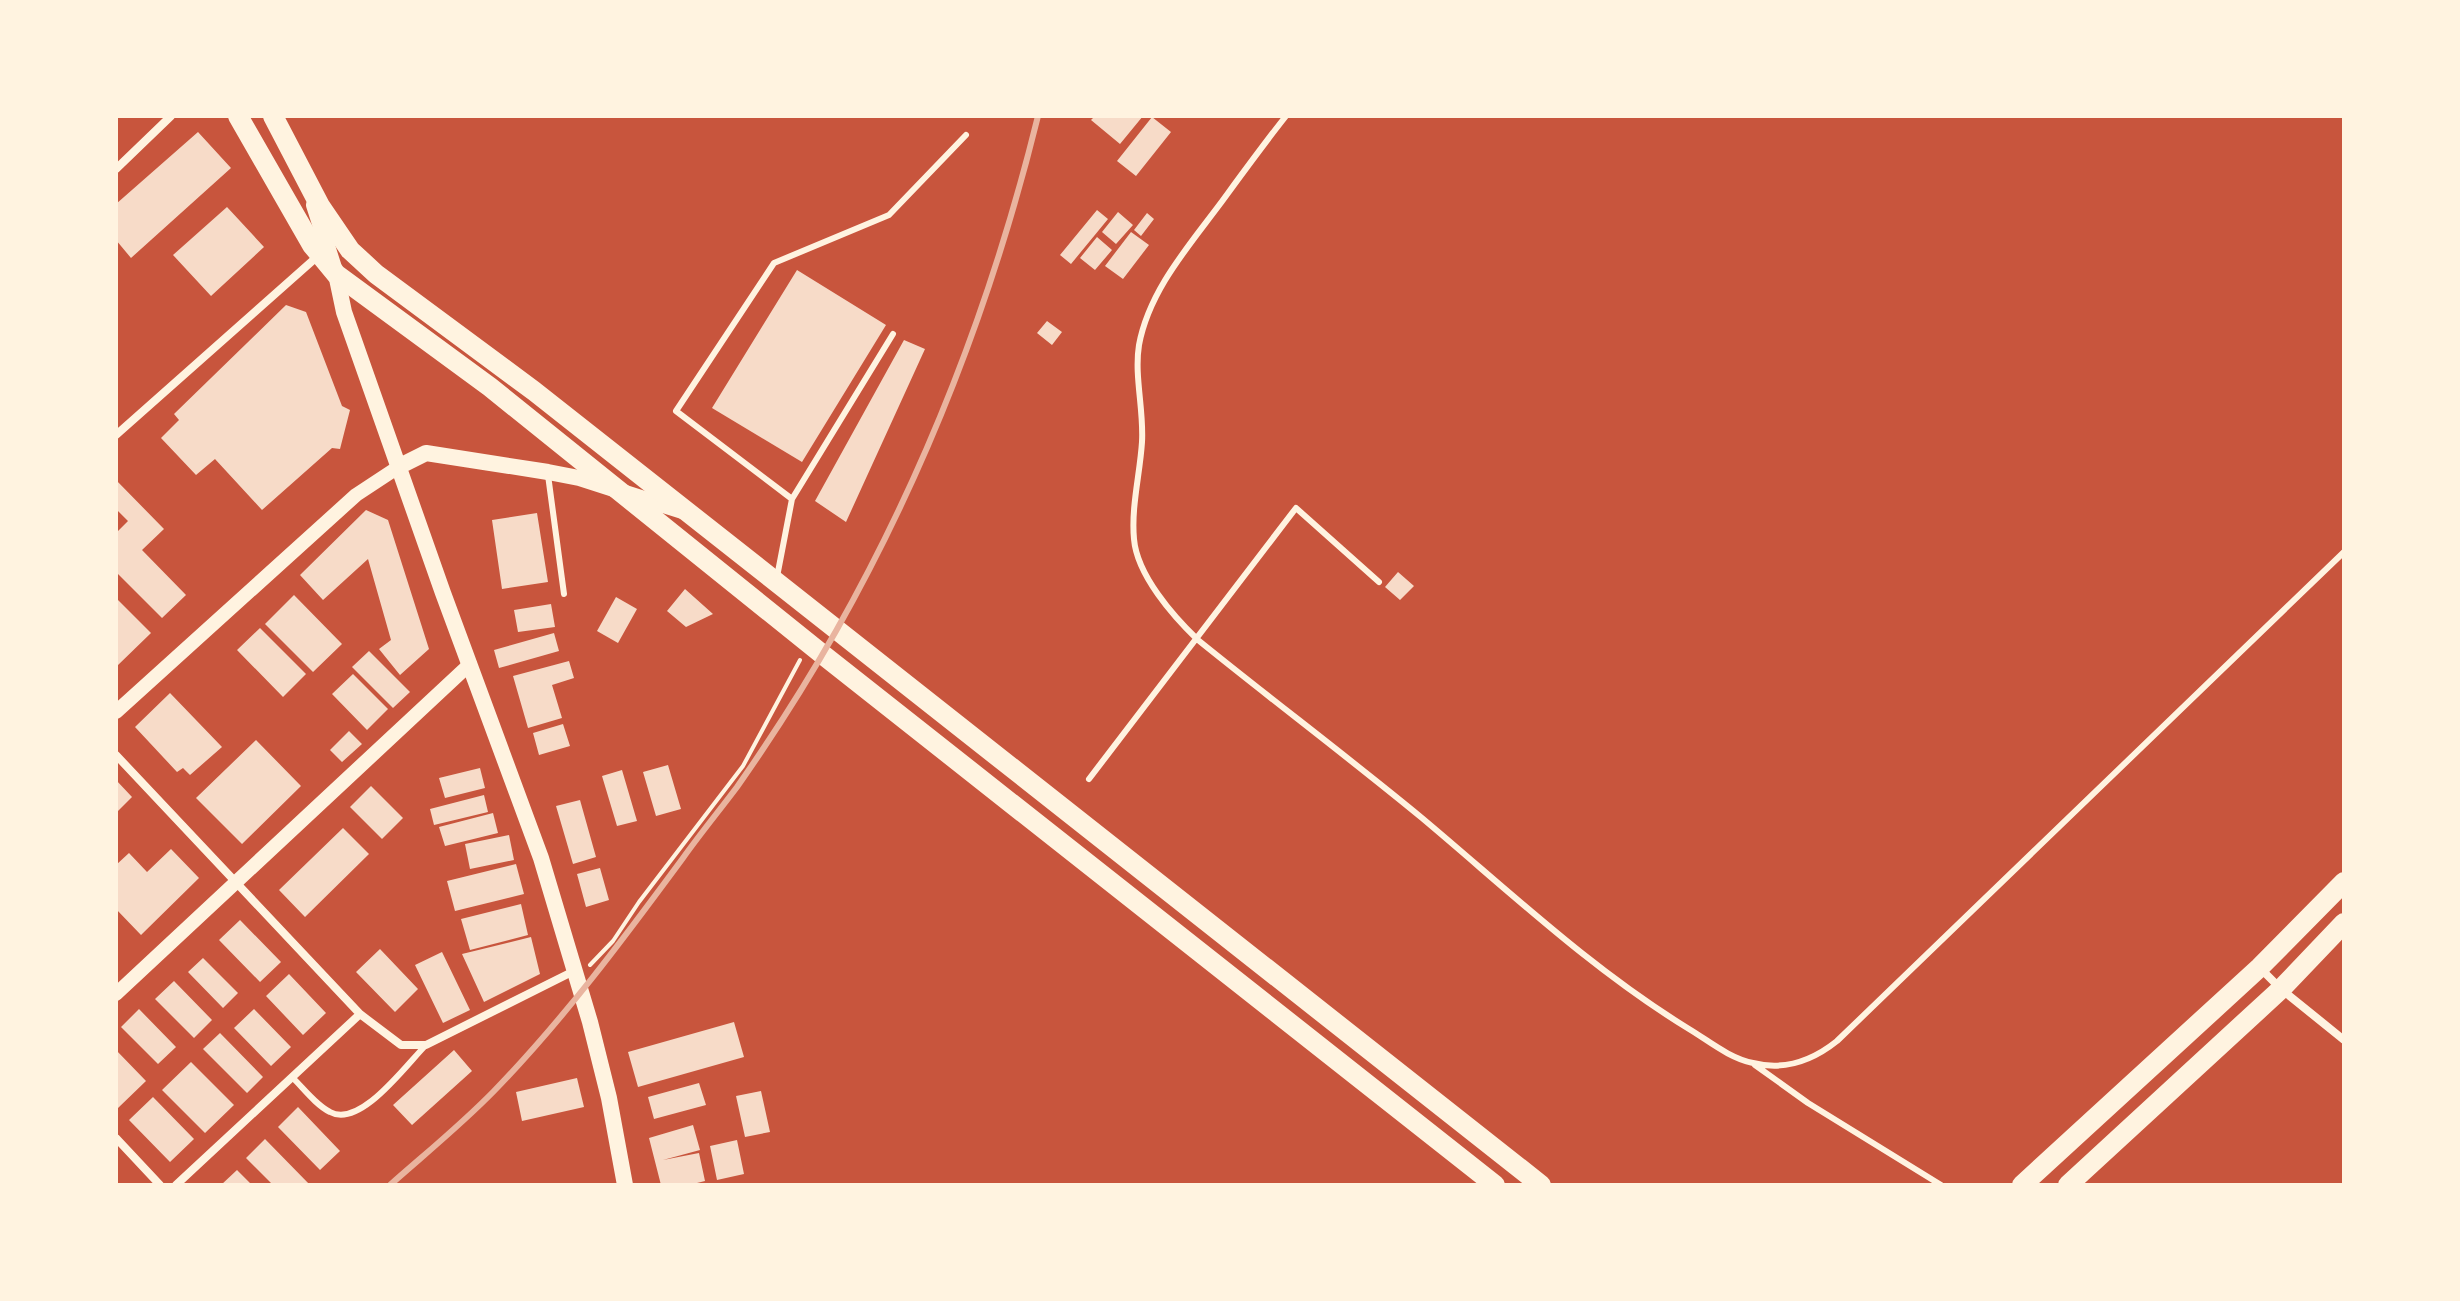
<svg xmlns="http://www.w3.org/2000/svg" width="2460" height="1301" font-family="Signika,sans-serif">
	<rect width="100%" height="100%" fill="#c8553d"/>
	<!-- building -->
	<path fill="#f7dbc8" d="M1095 116H1143L1120 144 1091 120Z
		M1152 117 1171 132 1136 176 1117 161Z
		M198 132 231 168 131 258 116 240V204Z
		M227 207 264 247 211 296 173 255Z
		M1097 210 1108 219 1071 264 1060 255Z
		M1118 212 1133 225 1116 244 1102 232Z
		M1147 213 1154 219 1141 236 1134 230Z
		M1131 232 1149 245 1123 279 1105 266Z
		M1097 237 1112 250 1095 270 1080 258Z
		M797 270 886 325 802 462 712 408Z
		M286 305 306 312 342 406 350 410 340 449 332 448 262 510 215 459 196 475 161 438 179 420 174 414Z
		M1047 321 1062 332 1052 345 1037 333Z
		M904 340 925 349 846 522 815 501Z
		M116 480 164 529 142 550 186 595 162 618 116 572V533L128 521 116 509Z
		M366 510 388 520 429 649 400 675 379 649 391 640 368 559 323 600 300 575Z
		M537 513 548 582 502 589 492 520Z
		M1398 572 1414 586 1400 600 1385 587Z
		M685 589 713 614 686 627 667 611Z
		M294 595 342 644 313 672 265 624Z
		M616 597 637 609 618 643 597 631Z
		M116 598 151 633 116 667Z
		M551 604 555 627 518 632 514 610Z
		M260 628 306 674 283 697 237 650Z
		M554 633 559 651 499 668 494 650Z
		M369 651 410 692 393 708 352 667Z
		M569 661 574 678 552 685 562 718 528 728 513 676Z
		M353 674 388 709 367 730 332 694Z
		M170 693 222 747 190 775 183 768 177 772 135 727Z
		M563 724 570 746 539 755 533 733Z
		M349 731 362 744 342 762 330 750Z
		M256 740 301 786 242 844 196 798Z
		M668 765 681 809 656 816 643 772Z
		M480 768 485 788 445 798 439 778Z
		M622 770 637 821 617 826 602 776Z
		M116 780 132 797 116 813Z
		M371 786 403 818 382 839 350 807Z
		M484 795 488 812 434 825 430 809Z
		M580 800 596 857 573 864 556 806Z
		M493 813 498 833 445 846 439 827Z
		M343 828 369 854 305 917 279 890Z
		M509 835 514 860 470 869 465 844Z
		M171 849 199 878 141 935 116 909V865L129 853 147 872Z
		M516 864 524 894 455 911 447 881Z
		M600 868 609 900 586 907 577 874Z
		M521 904 528 935 470 950 461 919Z
		M240 920 281 962 260 982 219 940Z
		M531 937 540 974 484 1002 462 954Z
		M380 949 418 989 395 1012 356 972Z
		M442 952 470 1010 443 1023 415 965Z
		M203 958 238 993 223 1008 188 972Z
		M289 974 326 1013 303 1035 266 996Z
		M174 981 212 1020 194 1038 155 999Z
		M139 1009 176 1047 158 1064 121 1027Z
		M254 1009 291 1047 271 1066 234 1028Z
		M734 1022 744 1057 638 1087 628 1052Z
		M220 1033 263 1077 247 1093 203 1049Z
		M116 1050 146 1081 118 1108 116 1105Z
		M454 1050 472 1071 412 1125 393 1105Z
		M191 1062 234 1105 205 1133 162 1090Z
		M577 1078 584 1107 522 1121 516 1092Z
		M699 1083 706 1105 654 1119 648 1097Z
		M761 1091 770 1132 745 1137 736 1096Z
		M153 1097 194 1139 170 1162 129 1120Z
		M298 1107 340 1151 320 1170 278 1127Z
		M693 1125 700 1150 663 1160 699 1153 705 1181 689 1185H661L649 1138Z
		M265 1139 310 1185H273L246 1158Z
		M737 1140 744 1174 717 1180 710 1146Z
		M237 1170 252 1185H221Z"/>
	<g fill="none" stroke-linecap="round" stroke-linejoin="round">
		<!-- path -->
		<path stroke="#fff3e0" stroke-width="4" d="M590 965 613 941 639 902 743 766 800 660"/>
		<!-- service -->
		<path stroke="#fff3e0" stroke-width="6" d="M1286 116C1263 145 1242 174 1220 204 1188 247 1149 291 1139 345 1134 376 1144 410 1142 442 1140 474 1131 507 1134 539 1137 575 1173 616 1198 640 1272 700 1348 757 1422 818 1509 891 1591 969 1689 1029 1709 1041 1729 1058 1753 1063 1785 1071 1812 1061 1837 1041L2344 552
			M548 475 564 594
			M792 499 676 411 774 263 889 215 966 135
			M777 577 792 499 893 334
			M1089 779 1296 508 1379 582
			M1755 1065 1808 1103 1941 1185
			M293 1078C304 1089 316 1105 330 1112 360 1129 406 1065 426 1045"/>
		<!-- minor -->
		<path stroke="#fff3e0" stroke-width="8" d="M116 169 171 116
			M116 435 319 255
			M116 755 360 1014 401 1045H426L574 971
			M2260 968 2281 989 2344 1040
			M116 1138 160 1185
			M176 1185 360 1014"/>
		<!-- tertiary -->
		<path stroke="#fff3e0" stroke-width="14" d="M116 712 356 495 400 466
			M116 994 470 664"/>
		<!-- secondary -->
		<path stroke="#fff3e0" stroke-width="16" d="M314 205 336 274 344 312 443 593 541 858 590 1022 609 1098 625 1185
			M400 466 426 453 548 472 579 478 682 511"/>
		<!-- primary -->
		<path stroke="#fff3e0" stroke-width="20" d="M238 116 312 245 336 274 490 387 822 654 1495 1185
			M273 116 320 206 350 250 376 274 534 391 1541 1185
			M2022 1185 2260 967 2344 882
			M2068 1185 2281 989 2344 923"/>
		<!-- rail -->
		<path stroke="#e9b49f" stroke-width="6" d="M390 1185C425 1154 462 1124 494 1091 564 1019 624 938 683 858 700 834 719 811 737 787 772 737 806 684 836 631 927 470 994 295 1038 116"/>
	</g>
	<!-- border -->
	<rect width="2460" height="1301" fill="none" stroke="#fff3e0" stroke-width="236"/>
</svg>
